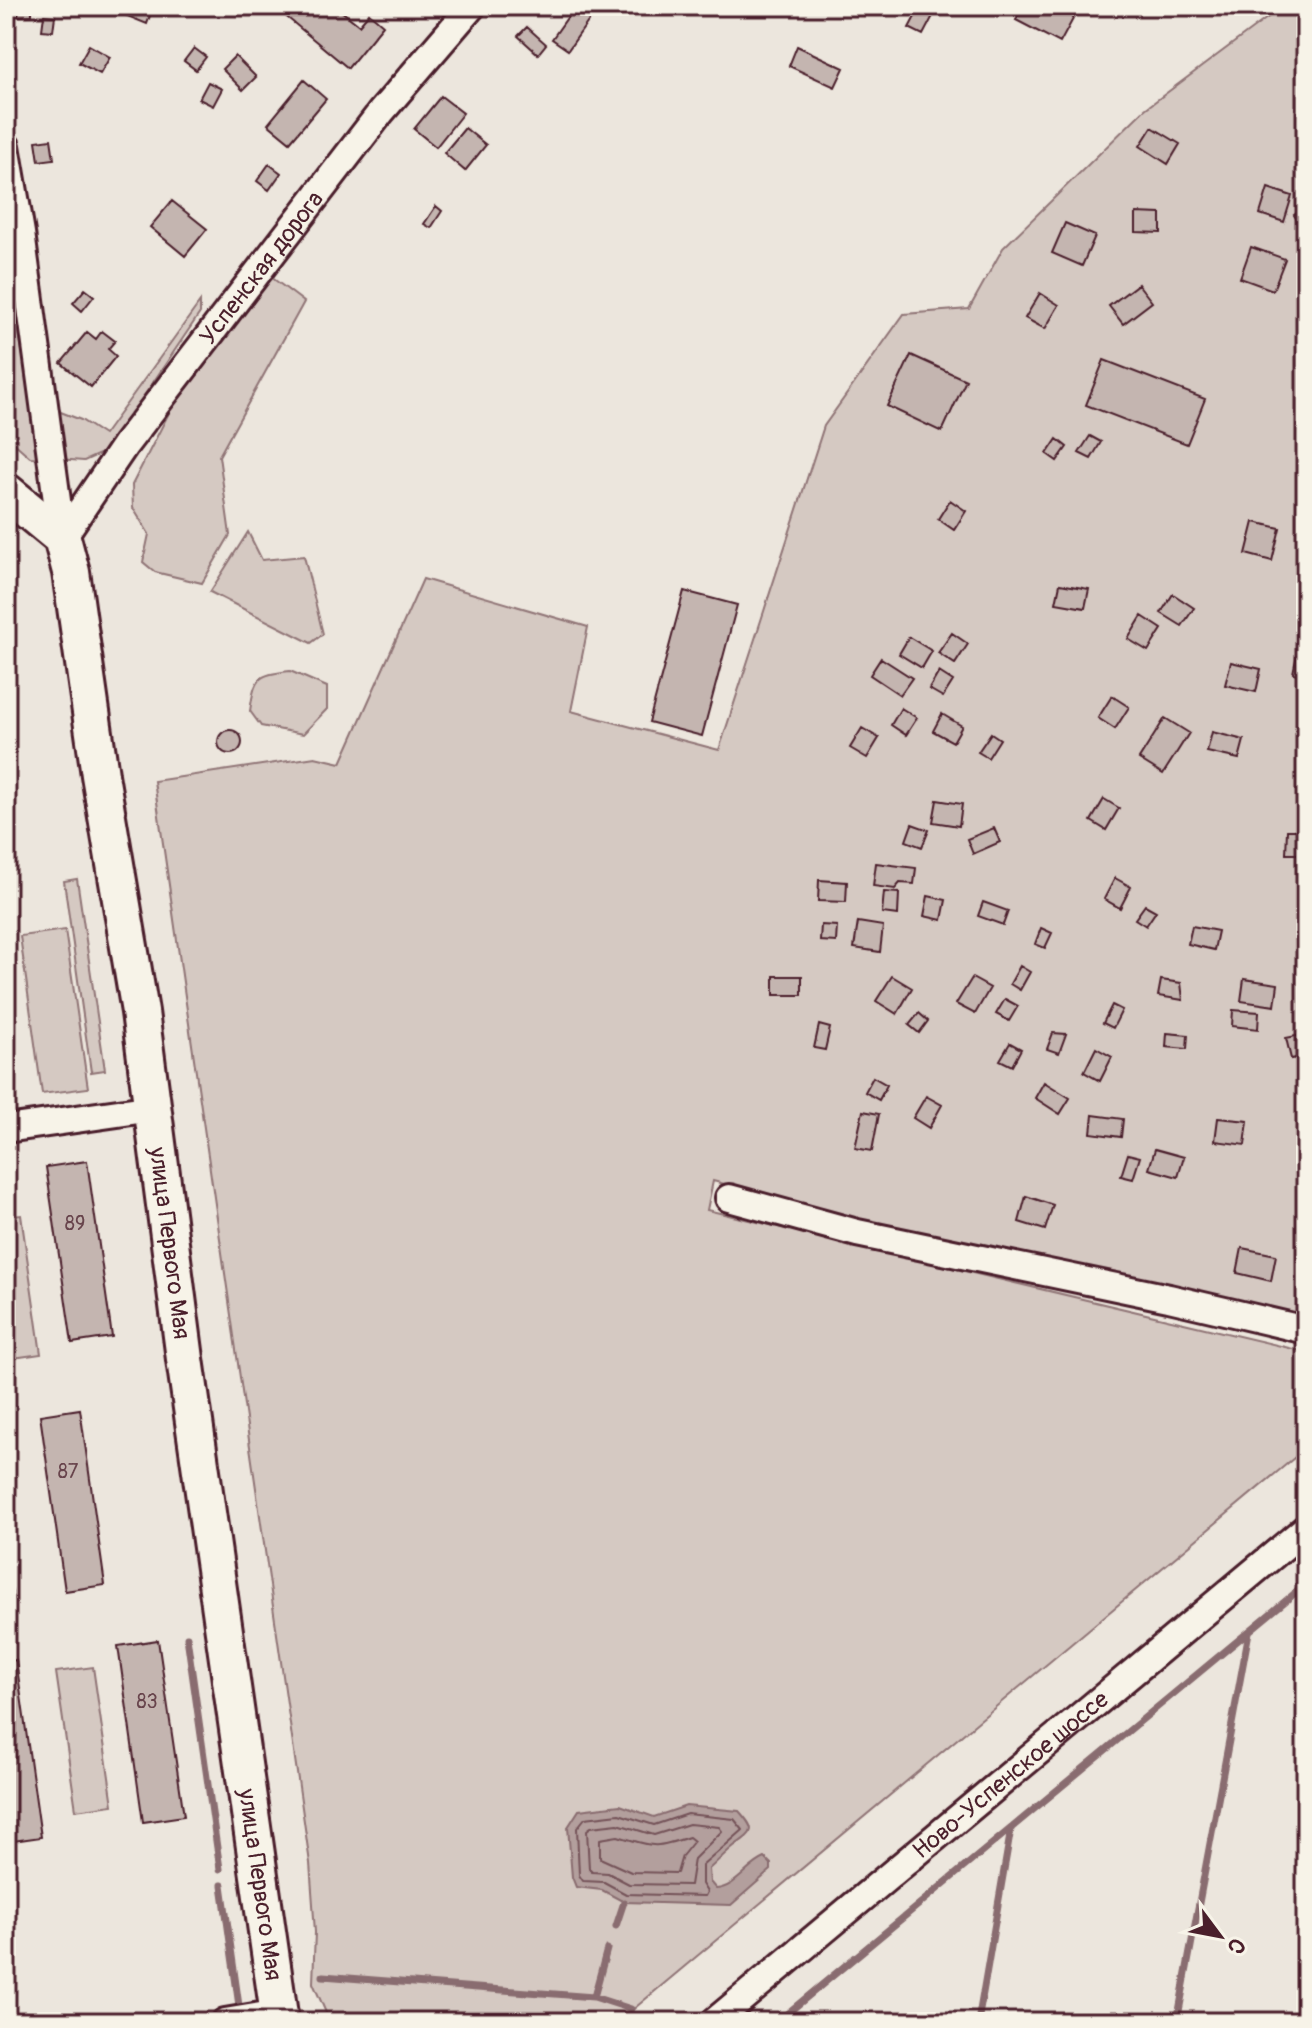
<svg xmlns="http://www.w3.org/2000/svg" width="1312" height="2028" font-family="Pangolin,sans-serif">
	<rect width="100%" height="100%" fill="#ece6dd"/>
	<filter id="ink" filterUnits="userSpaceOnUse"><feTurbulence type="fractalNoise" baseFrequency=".0125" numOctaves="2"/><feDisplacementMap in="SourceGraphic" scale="16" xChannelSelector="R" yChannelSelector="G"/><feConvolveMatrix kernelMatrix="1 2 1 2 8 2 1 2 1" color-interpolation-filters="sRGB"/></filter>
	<g filter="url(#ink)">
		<!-- green -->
		<path fill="#d5c9c2" stroke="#907476" stroke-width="2" d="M1273 6H1306V1320L920 1235 713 1181 707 1210 1306 1352V1448L618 2022H330L313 1983 315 1932 310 1863 154 781 315 757 341 763 423 579 588 627 571 711 719 750 824 426 904 314 969 309 1003 248 1145 109 1271 15Z
			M271 277 304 302 219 456 230 535 202 583 155 572 143 562 149 534 133 508 132 485 174 403Z
			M6 286 12 289 30 400 81 420 104 435 200 302V313L110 446 102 453 84 461 30 457 13 442 6 390Z
			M248 532 262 560 304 556 323 634 311 643 210 592Z
			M290 671 327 687V709L303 734 261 726 250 711C255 678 256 675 290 671Z
			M77 879 105 1070 91 1072 64 881Z
			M65 930 88 1088 42 1094 20 936Z
			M21 1215 41 1354 6 1359V1217Z
			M93 1667 113 1805 76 1810 56 1672Z"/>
		<!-- water -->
		<path fill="#b39f9d" stroke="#896c6f" stroke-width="2" d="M620 1805 654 1817 686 1806 739 1811C757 1831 754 1832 734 1846 725 1853 717 1862 709 1869L710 1882 716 1889C737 1887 746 1866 765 1858L771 1864V1870L731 1905 624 1902 602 1890 576 1887 572 1877 568 1827 579 1810Z"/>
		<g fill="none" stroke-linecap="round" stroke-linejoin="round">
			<!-- shore -->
			<path stroke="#745259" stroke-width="2" d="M619 1814 654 1825 687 1814 734 1819 743 1830 702 1866V1884L707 1892 705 1896 626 1894 604 1882 583 1881 579 1875 577 1828 585 1818Z
				M618 1824 654 1835 689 1824 719 1827 722 1831 694 1859 690 1885 629 1884 608 1873 592 1872 589 1869 587 1830 591 1827Z
				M618 1836C654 1847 653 1849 689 1837L694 1841 682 1856 677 1873 631 1872 600 1858V1839Z"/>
			<!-- stream -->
			<path stroke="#896c6f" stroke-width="7" d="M187 1637 220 1869
				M222 1885 240 2013
				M616 1926 624 1902
				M323 1976 594 1997 607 1949
				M594 1997 631 2009
				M777 2022 1306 1584
				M978 2022 1011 1829
				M1177 2022 1249 1632"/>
		</g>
		<!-- building -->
		<path fill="#c4b5b0" stroke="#4a1f2b" stroke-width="2" d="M17 6H32V15L18 16Z
			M123 6H141L152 10 147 24 120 13Z
			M290 6H335L359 25 369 13 383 25 348 68 283 14Z
			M1024 6H1080L1060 43 1016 20Z
			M574 8 590 19 568 50 552 39Z
			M919 9 933 16 923 35 909 28Z
			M44 15 55 16 53 31 42 30Z
			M527 27 546 44 538 54 518 36Z
			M89 45 110 57 100 74 79 63Z
			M797 46 844 68 835 87 789 66Z
			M194 48 206 57 196 70 184 61Z
			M235 56 256 77 243 90 222 69Z
			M304 80 326 99 290 142 268 124Z
			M208 82 222 89 213 106 199 99Z
			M441 96 463 113 436 147 414 129Z
			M1152 127 1180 144 1168 164 1140 146Z
			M465 128 486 145 465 171 444 153Z
			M51 139 54 159 39 161 36 141Z
			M269 164 281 173 269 190 257 181Z
			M1268 188 1292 196 1284 222 1260 214Z
			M172 201 207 229 185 256 150 227Z
			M436 206 442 211 431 228 424 224Z
			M1306 207V233L1294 215Z
			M1136 213 1161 214V233L1136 232Z
			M1065 223 1095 236 1082 266 1052 253Z
			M1251 247 1285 259 1273 290 1240 278Z
			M1138 284 1152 302 1123 324 1109 306Z
			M85 289 94 296 82 311 73 303Z
			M1040 293 1059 305 1045 329 1025 318Z
			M102 331 115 341 108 349 116 356 91 387 61 363 87 332 96 339Z
			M911 355 966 380 942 432 887 406Z
			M1104 360 1205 399 1187 444 1086 405Z
			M1090 436 1101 442 1091 459 1079 453Z
			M1057 439 1067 447 1057 461 1047 454Z
			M950 500 966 511 954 530 938 519Z
			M1254 522 1280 528 1272 561 1246 554Z
			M1060 584 1089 589 1085 608 1056 603Z
			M684 591 737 605 702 736 649 722Z
			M1173 594 1194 608 1182 626 1161 613Z
			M1142 616 1162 629 1148 651 1128 639Z
			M952 633 968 644 955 664 938 653Z
			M909 637 932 651 922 668 899 654Z
			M1299 645 1306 646V676L1293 673Z
			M881 658 912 678 900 695 870 675Z
			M1231 662 1261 669 1256 692 1225 685Z
			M939 672 953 681 943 697 929 689Z
			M1112 696 1129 707 1115 729 1098 718Z
			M901 708 917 718 906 735 891 725Z
			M942 714 962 726 953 742 933 731Z
			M1165 718 1189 733 1163 774 1139 759Z
			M862 728 879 738 867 758 850 748Z
			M218 742a12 12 0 1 1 24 0a12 12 0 1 1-24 0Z
			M1212 732 1244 740 1239 759 1207 752Z
			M991 733 1000 739 988 758 978 752Z
			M1104 799 1119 808 1106 830 1091 821Z
			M937 800 962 804 959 826 933 822Z
			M912 824 929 830 922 847 906 841Z
			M994 828 1000 842 973 854 967 839Z
			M1287 830H1306V854H1286Z
			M876 863 916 868 914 884 900 883 895 889 873 886Z
			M1115 878 1131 887 1120 908 1104 899Z
			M819 880 847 882 846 902 818 901Z
			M884 892 899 893 898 915 882 913Z
			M928 896 946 900 942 920 924 916Z
			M983 902 1008 911 1003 925 978 916Z
			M1145 905 1156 911 1146 926 1135 919Z
			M858 922 883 926 880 952 854 948Z
			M821 925 837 926 836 942 820 941Z
			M1192 926 1218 931 1214 950 1188 944Z
			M1041 928 1052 933 1045 948 1035 944Z
			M1020 966 1030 972 1020 990 1010 984Z
			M774 976H802V995H774Z
			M892 976 912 988 897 1014 876 1001Z
			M972 978 990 988 975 1014 956 1004Z
			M1244 979 1278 984 1275 1006 1241 1001Z
			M1161 980 1181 983 1183 1000 1158 996Z
			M1005 999 1018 1006 1009 1021 996 1014Z
			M1112 1005 1122 1010 1113 1028 1103 1023Z
			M1233 1010 1259 1012 1258 1029 1232 1026Z
			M919 1013 928 1021 919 1033 909 1025Z
			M819 1025 830 1028 825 1050 814 1048Z
			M1053 1033 1066 1034 1059 1053 1047 1049Z
			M1167 1033 1188 1035 1187 1049 1166 1047Z
			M1306 1034V1056L1291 1059 1286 1038Z
			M1010 1043 1021 1049 1012 1066 1000 1060Z
			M1096 1048 1112 1057 1100 1081 1084 1072Z
			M873 1077 887 1085 879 1100 865 1092Z
			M1044 1082 1070 1098 1060 1114 1035 1098Z
			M926 1096 942 1105 929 1128 913 1118Z
			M863 1111 879 1114 872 1151 855 1148Z
			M1093 1115 1123 1119 1121 1137 1091 1133Z
			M1218 1118 1248 1121 1245 1145 1215 1141Z
			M1306 1122V1153L1300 1124Z
			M1155 1149 1184 1157 1178 1177 1149 1169Z
			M1128 1154 1140 1157 1133 1179 1121 1176Z
			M87 1161 112 1337 72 1343 46 1167Z
			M1026 1196 1053 1205 1045 1230 1019 1222Z
			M1242 1248 1276 1255 1271 1281 1237 1273Z
			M80 1409 105 1585 65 1591 40 1415Z
			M10 1584 13 1599 6 1600V1585Z
			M158 1640 184 1816 143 1822 118 1646Z
			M16 1660 41 1837 6 1842V1662Z"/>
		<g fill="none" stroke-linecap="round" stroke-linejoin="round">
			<!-- street casing -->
			<g stroke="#4a1f2b" stroke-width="32">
				<g id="street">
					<path d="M6 146 21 233 62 538"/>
					<path id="s1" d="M62 538 125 445 381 112 472 6"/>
					<path d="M6 1129 153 1108"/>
					<path d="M729 1198 857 1233 1169 1298 1306 1330"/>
					<path d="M225 2022 279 2013"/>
					<path id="s2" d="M714 2022 1306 1528"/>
				</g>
			</g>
			<!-- secondary casing -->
			<g stroke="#4a1f2b" stroke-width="42">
				<g id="secondary">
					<path id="s3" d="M6 492 62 538 71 572 100 775 140 1012 185 1359 280 2022"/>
				</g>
			</g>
			<!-- street -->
			<use href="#street" stroke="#f7f3e8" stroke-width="26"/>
			<!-- secondary -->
			<use href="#secondary" stroke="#f7f3e8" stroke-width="36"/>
		</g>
	</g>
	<g text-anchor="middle" stroke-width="7" stroke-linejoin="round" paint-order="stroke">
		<!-- number labels -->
		<g font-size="20" fill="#68444c">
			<text x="75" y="1230">89</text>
			<text x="68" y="1478">87</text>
			<text x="147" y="1708">83</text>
		</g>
		<!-- street labels -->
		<g font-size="24" fill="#4a1f2b" stroke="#f7f3e8">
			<text dy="8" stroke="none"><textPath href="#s1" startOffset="336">Успенская дорога</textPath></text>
			<text dy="8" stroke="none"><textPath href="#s3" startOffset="786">улица Первого Мая</textPath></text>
			<text dy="8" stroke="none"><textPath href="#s2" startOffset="386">Ново-Успенское шоссе</textPath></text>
			<text dy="8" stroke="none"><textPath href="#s3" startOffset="1434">улица Первого Мая</textPath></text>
		</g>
	</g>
	<!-- margin -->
	<rect width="1312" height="2028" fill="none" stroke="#f7f3e8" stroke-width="32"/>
	<rect x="16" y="16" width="1280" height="1996" fill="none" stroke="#4a1f2b" stroke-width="3" filter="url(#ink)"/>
	<!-- north arrow -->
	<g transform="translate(1220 1936) rotate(122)" stroke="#f7f3e8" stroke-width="6" paint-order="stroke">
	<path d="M0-6L14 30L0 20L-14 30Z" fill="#4a1f2b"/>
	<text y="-12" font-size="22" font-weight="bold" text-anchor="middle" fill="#4a1f2b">С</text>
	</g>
</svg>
